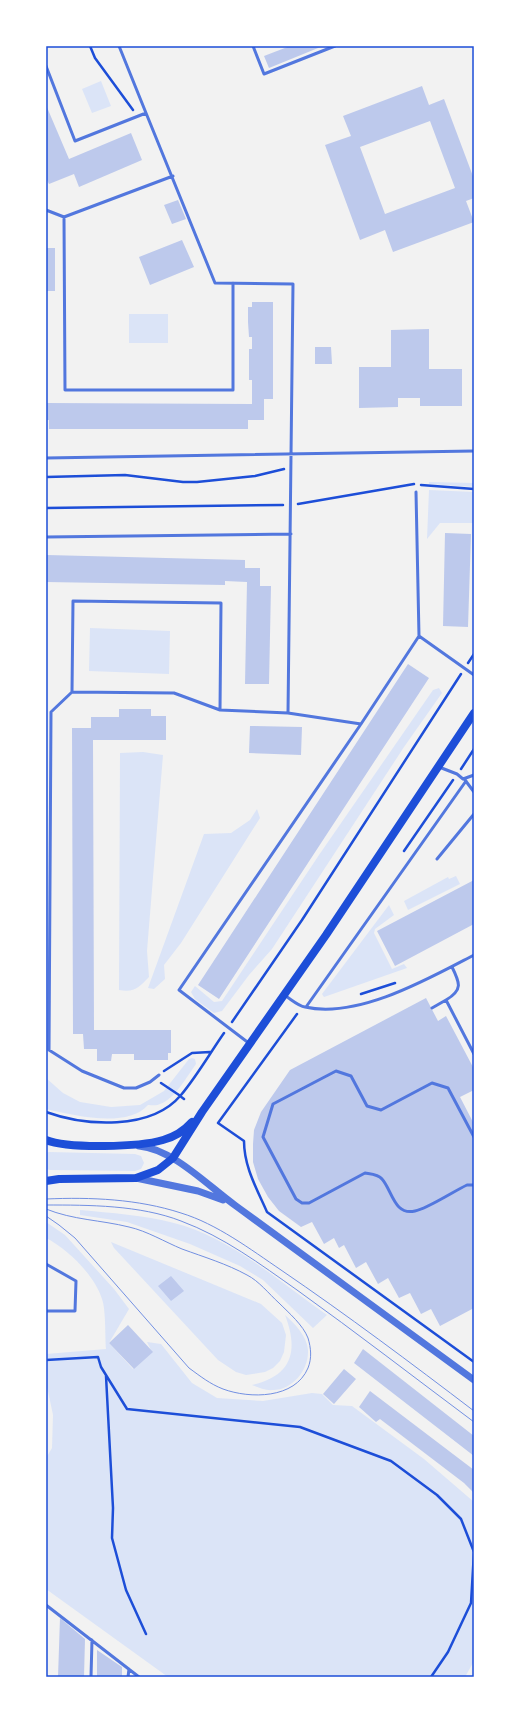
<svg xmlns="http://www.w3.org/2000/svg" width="520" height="1723" font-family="Manrope,sans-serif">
	<rect width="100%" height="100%" fill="#f2f2f2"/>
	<!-- green -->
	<path fill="#dbe4f7" d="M101 81 111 106 92 113 82 89Z
		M129 314H168V343H129Z
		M429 482 474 483V487L429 484Z
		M429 490 474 492V523H440L427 539Z
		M90 628 170 631 169 674 89 671Z
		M439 688 442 693 404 747 272 949 249 975 222 1011 214 1013 195 999 191 992 195 986 214 1002 222 1001 319 855 433 690Z
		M143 752 163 755 147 951 149 977C139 987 135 993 119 990L120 753Z
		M257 809 260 818 181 943 164 965 165 979 154 989 148 988 204 834 231 833 250 820Z
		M456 876 460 884 408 910 404 901 448 877 449 879Z
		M389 905 394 915 375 929 374 933 392 969 404 964 407 968 324 997 322 994Z
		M192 1058 195 1059 196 1064C188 1075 174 1100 160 1104 157 1106 151 1105 148 1105 127 1129 73 1115 46 1109V1078L63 1093 80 1102 111 1107 140 1105 164 1091 189 1059Z
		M49 1152 135 1154 141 1156 144 1163 141 1169 135 1171 50 1170 46 1169V1153Z
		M80 1210C111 1213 144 1215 174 1223 230 1237 280 1282 327 1315L313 1328 263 1280 240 1266 190 1244 127 1222 80 1215Z
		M46 1222 65 1235 114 1289 129 1309 109 1343 133 1369 152 1352 147 1342 161 1344 192 1383 217 1398 263 1401 312 1393 322 1394 333 1405 352 1406 424 1459 474 1502V1661L465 1677H168L46 1589V1458L52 1448 53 1415 46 1382V1354L106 1349C105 1336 106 1310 102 1299 95 1276 68 1249 46 1238Z
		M111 1242 261 1304 282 1323 286 1335 284 1352 280 1361 273 1368 265 1372 246 1375 236 1372 218 1360 114 1248Z
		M285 1315C295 1324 307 1336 308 1350 309 1370 292 1390 273 1390 266 1391 258 1387 252 1385 292 1376 299 1351 285 1315Z"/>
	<!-- building -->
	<path fill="#bdc9ec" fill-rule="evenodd" d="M290 46H323L269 68 264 56Z
		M422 86 429 105 444 99 474 179V198L466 201 474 222 393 252 385 230 360 240 325 145 351 136 343 116ZM430 121 455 188 385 214 360 147Z
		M46 105 69 159 131 133 142 160 79 187 74 174 49 184 46 178Z
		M178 200 186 219 172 224 164 205Z
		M182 240 194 267 150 285 139 257Z
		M46 248H55V291H46Z
		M252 302H273V399H264V420H248V429H49V420H46V403L252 404V380H249V349H252V337H249L248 322V307H252Z
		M46 307H47V396H46Z
		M429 329V369H462V406H420V398H398V407L359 408V367H391V330Z
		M315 347H331L332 364H315Z
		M445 533 471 534 468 627 443 626Z
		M47 555 245 560V568H260V586H271L269 684H245L247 582 225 581V585L46 582Z
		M408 664 429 678 219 999 198 985Z
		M119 709H151V716H166V740H93L94 1030H171V1053H168V1060H134V1054H112L111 1061H97V1049H84L83 1034H73L72 728H91V717H119Z
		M250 726 302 727 301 755 249 753Z
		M474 880V924L395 966 377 931Z
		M426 998 438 1021 446 1016 474 1069V1090L460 1097 474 1124V1308L440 1326 431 1309 421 1314 410 1293 399 1298 388 1278 378 1284 366 1262 356 1268 344 1245 339 1248 334 1238 324 1244 312 1222 301 1227 279 1211 268 1197 258 1179 253 1162V1144L254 1130 261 1112 290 1070Z
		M171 1276 184 1291 171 1301 158 1286Z
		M128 1325 153 1352 134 1369 109 1343Z
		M363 1349 474 1436V1456L354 1363Z
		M344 1369 356 1379 334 1404 323 1394Z
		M370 1391 474 1470V1493L464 1483 380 1419 376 1422 359 1407Z
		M60 1618 85 1639 84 1677H58Z
		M97 1650 122 1667V1677H97Z"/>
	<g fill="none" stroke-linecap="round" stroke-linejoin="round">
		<!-- path -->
		<path stroke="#1d4ed8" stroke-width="2.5" d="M90 46 95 58 133 110
			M46 477 125 475 183 482H197L255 476 284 469
			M421 485 474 489
			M298 504 414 484
			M46 508 283 505
			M468 663 474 654
			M461 769 474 749
			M404 851 453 780
			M361 994 395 983
			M297 1014 218 1123 244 1141C244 1167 257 1189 267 1212L474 1362
			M232 1022 302 920 461 674
			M164 1071 192 1053 210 1052
			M161 1083 179 1095
			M180 1096 184 1099
			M46 1112C85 1126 151 1131 181 1095 197 1076 210 1053 224 1033
			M46 1360 98 1357 101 1367 127 1409 300 1427 391 1461 437 1495 461 1519 474 1552
			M106 1376 113 1508 112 1538 126 1590 146 1634
			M431 1677 448 1652 471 1603 474 1552"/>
		<!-- service -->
		<path stroke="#5277de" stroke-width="3" d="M119 46 146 113
			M253 46 264 74 335 46
			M46 66 75 141 146 113 215 283 293 284 288 713 220 710 221 603 73 601 72 692
			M46 210 64 217 173 176
			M64 217 65 390H233V283
			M46 458 474 451
			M416 492 419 636 474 675
			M46 537 291 534
			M288 713 361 724
			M439 767 457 774 463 779 474 775
			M465 780 474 792
			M437 859 474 814
			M452 967C460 983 463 990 446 1000L474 1054
			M284 995C291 999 298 1006 305 1007 358 1019 428 979 474 955
			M306 1007 466 781
			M432 1008 446 1000
			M250 1044 179 990 361 724 419 636
			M159 1075 150 1082 136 1088H124L82 1071 49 1050 51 712 72 692 174 693 220 710
			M474 1137 448 1088 432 1083 381 1110 367 1106 351 1076 336 1071 273 1104 263 1137 296 1199 302 1203H309L365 1173C371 1174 378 1174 382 1179 392 1190 394 1216 415 1211 427 1209 454 1191 467 1185H474
			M46 1264 76 1281 75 1311H46
			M46 1605 139 1677
			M91 1677 92 1640
			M128 1677 129 1669"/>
		<!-- tertiary -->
		<path stroke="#5277de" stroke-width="7" d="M139 1146C173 1149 208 1186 236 1206 315 1264 395 1322 474 1380
			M136 1178 198 1191 223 1200"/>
		<!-- secondary -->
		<path stroke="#1d4ed8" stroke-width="8" d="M46 1140C68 1149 140 1147 163 1140 174 1137 184 1131 192 1122
			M46 1181 59 1179 136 1178 158 1170 173 1158 202 1112 326 935 474 713"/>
		<!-- tram -->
		<path stroke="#7290e2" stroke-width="1" d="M46 1199C91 1197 138 1199 181 1213 217 1224 250 1249 281 1270 347 1315 411 1363 474 1411
			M46 1205C89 1205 140 1205 181 1221 224 1237 260 1264 297 1290 357 1333 415 1378 474 1422
			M46 1209C73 1220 101 1220 129 1227 147 1231 165 1242 182 1249 204 1257 227 1264 247 1275 259 1281 269 1294 279 1303 289 1313 303 1325 308 1338 311 1348 312 1358 308 1368 295 1399 250 1399 223 1389 210 1384 200 1376 189 1368L75 1238 59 1225 46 1216"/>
	</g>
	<!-- border -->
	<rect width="520" height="1723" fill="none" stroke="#ffffff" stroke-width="94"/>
	<rect x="47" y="47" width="426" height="1629" fill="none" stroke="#1d4ed8" stroke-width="1.5"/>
</svg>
